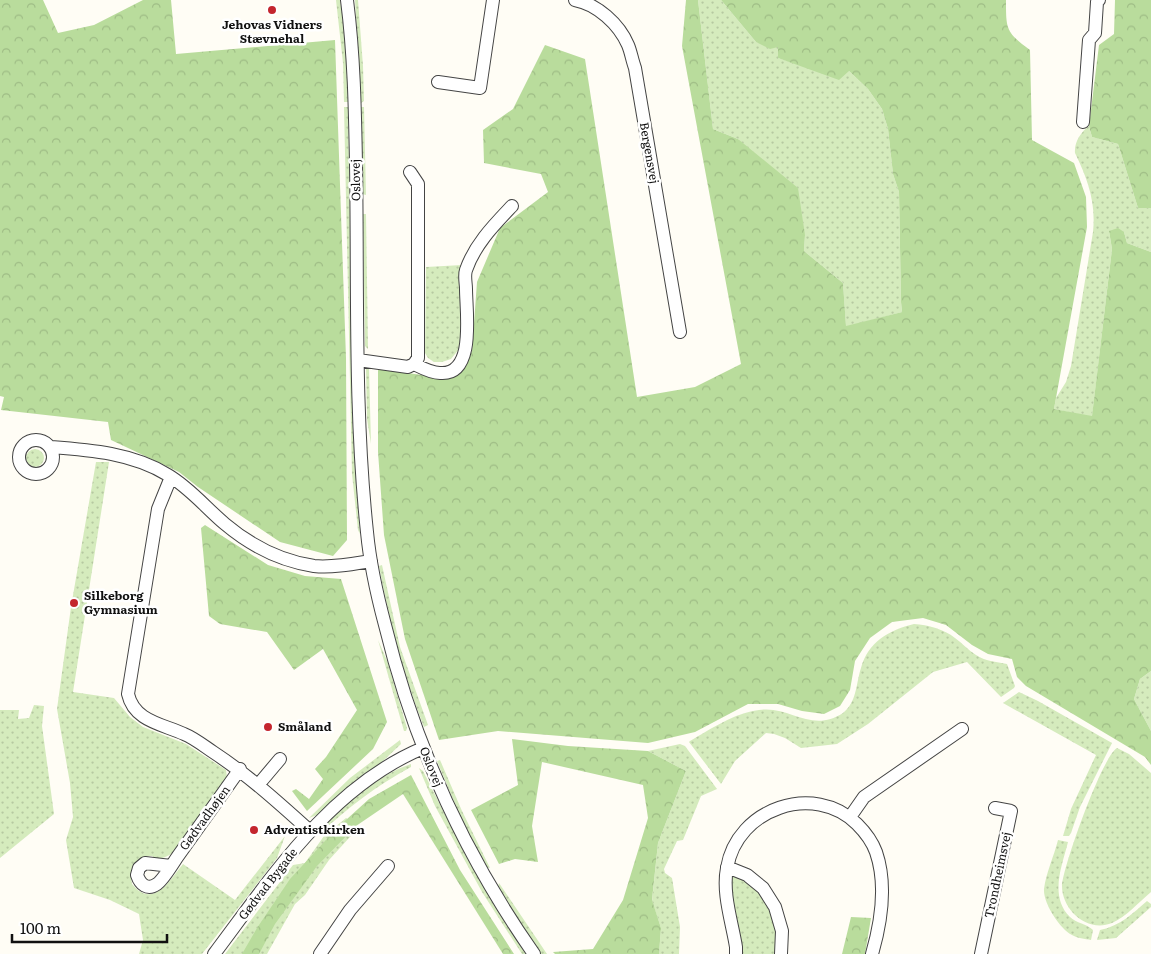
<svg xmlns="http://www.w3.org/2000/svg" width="1151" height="954" font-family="Literata,serif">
	<defs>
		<pattern id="grass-dots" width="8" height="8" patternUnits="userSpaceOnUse" patternTransform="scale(1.25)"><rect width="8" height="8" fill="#d5ebbd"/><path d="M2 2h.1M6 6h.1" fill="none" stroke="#b6c8a1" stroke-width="1.8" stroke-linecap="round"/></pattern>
		<pattern id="forest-crowns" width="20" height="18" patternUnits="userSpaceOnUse" patternTransform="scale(1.25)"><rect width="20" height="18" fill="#b9dc9c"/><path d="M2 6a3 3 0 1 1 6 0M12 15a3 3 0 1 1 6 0" fill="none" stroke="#9ebc85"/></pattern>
	</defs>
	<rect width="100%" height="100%" fill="#fffdf5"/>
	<!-- grass -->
	<path fill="url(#grass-dots)" d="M336 0H340L345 35 348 102H344L343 63Z
		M355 0H358L363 66 364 101 361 103Z
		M698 0H721L756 42 778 47V58L794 63 849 71 868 89 882 109 888 129 893 174 899 192 901 302 902 312 846 327 843 283 804 251 805 235 738 139 713 129Z
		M344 107H348L354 445 360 534 358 530 352 474Z
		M361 107H364L366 195 362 194Z
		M1089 126 1092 137 1118 144 1138 208H1151V252L1127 243 1124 232 1109 231 1112 249 1092 417 1054 409 1056 398 1066 382 1071 366 1093 232C1096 202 1088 180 1075 153 1074 142 1081 132 1089 126Z
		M363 214H366L368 349 365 346Z
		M462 265 460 348 451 359 442 362H434L428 358 425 353 426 267Z
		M366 368H369L371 444 367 419Z
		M26 458a9 9 0 1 1 18 0a9 9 0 1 1-18 0Z
		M96 462H109L73 692 114 698 130 717 143 727 186 744 226 770 227 778 174 852C167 857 161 859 152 860L153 856C137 855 129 870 132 884 153 910 170 880 183 864L235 900 285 836 277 858 202 954H139L143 940 139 914 110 900 74 888 66 840 73 817 70 783 57 709 71 607Z
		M382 565 400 647 428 725 424 727C403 674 389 621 379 566Z
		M914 624C928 625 944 629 955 638 962 643 968 650 976 655 985 661 996 662 1007 664L1015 686 1014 688 1001 697 967 662 933 672 868 724 837 744 801 748 785 738 774 734 766 733 735 761 721 784 689 742 690 741C711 729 734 713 759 710 790 705 811 734 843 713 857 702 856 683 861 668 868 642 889 630 914 624Z
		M378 640 388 663 407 728 406 731H404Z
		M1151 671V731L1134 699 1140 679Z
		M1019 692 1038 701 1112 743 1080 807 1071 833 1069 836H1063L1071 809 1096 755 1003 703Z
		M34 705 44 706 42 726 54 814 0 858V710H19L18 719 29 718Z
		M400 740 401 744 383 761 349 787 317 815 309 818 350 778Z
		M680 744 685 746 717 789 701 796 683 840 677 841 664 869 665 873 672 878 680 927 679 954H659L661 928 652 901 658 843 686 771 648 751Z
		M1117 748 1129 754 1151 773V892C1139 902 1126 917 1112 923 1087 933 1062 910 1062 886 1063 866 1103 755 1117 748Z
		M440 760 462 811 490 868 486 867 465 828 437 761Z
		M411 764V767C376 786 348 807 319 835L316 833C338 808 379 774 411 764Z
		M419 768 423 771 467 858 492 900 527 954H522L482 892 435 806Z
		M346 818 359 827 329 860 305 895 295 904 267 954H225L293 865 305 863 324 836Z
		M1058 840 1068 842C1062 866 1049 896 1070 917 1076 923 1087 924 1093 930L1091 940C1085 939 1077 938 1072 935 1060 929 1043 903 1044 889 1046 873 1054 856 1058 840Z
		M734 873 762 893 776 919 778 954H739L730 883 731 875Z
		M499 883 547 954H541L516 917 498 887Z
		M1147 901 1151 904V907L1116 938 1097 940 1100 930C1120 926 1132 914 1147 901Z"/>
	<!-- forest -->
	<path fill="url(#forest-crowns)" d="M0 0H43L58 33 94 25 143 0H171L176 54 335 40 346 358 347 540 333 556 280 542 198 487 179 472 111 440 108 422 1 410 4 397 0 396Z
		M686 0H698L713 129 738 139 798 188 805 235 804 251 843 283 846 326 902 312 901 302 899 192 893 174 888 129 882 109 868 89 849 71 839 80 778 58V47L770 49 756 42 721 0H1006C1006 30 1006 32 1030 50L1032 140 1074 163 1086 197 1087 227 1054 409 1092 416 1112 249 1109 231 1118 228 1124 232 1127 243 1151 252V671L1140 679 1134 699 1151 731V765L1145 757 1026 686 1017 677 1012 659 988 654 972 645 946 625 923 618 892 622 870 638 855 661 850 690 840 706 824 714 802 711 778 704H748L695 732 648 743 498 731 439 740 405 639 384 535 378 452V369L444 378 462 370 472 351 477 282 500 228 548 192 541 174 484 163 483 130 513 109 545 45 585 59 637 397 695 387 741 364 682 46Z
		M1115 0H1151V208H1138L1118 144 1092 137 1089 126 1099 45 1114 34Z
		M205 525 268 565 305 576 341 579 387 722 373 749 307 811 292 791 296 789 309 799 323 779 315 769 326 757 357 710 323 649 294 670 267 632 220 624 209 616 201 528Z
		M512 739 568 746 648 751 686 771 658 843 652 900 661 928 659 954H555L553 952 593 949 623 900 648 818 643 785 542 762 532 826 538 862 515 859 499 864 471 810 518 785Z
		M411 775 460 870 514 954H503L403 794 356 826 317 866 275 924 259 954H242L257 928 290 879 336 829 369 799Z
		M851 917 871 918 865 954H842Z"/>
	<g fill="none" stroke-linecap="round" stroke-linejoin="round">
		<!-- minor casing -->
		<g stroke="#444" stroke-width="14">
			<path id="minor" d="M347 0C354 55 355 109 356 164 358 287 354 410 367 532 370 564 377 595 385 625 414 744 464 854 534 954
				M575 0C597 4 619 24 628 45 631 52 632 60 635 68L680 332
				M438 82 480 88 493 0
				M1083 122 1089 40 1095 33 1097 2 1099 0
				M358 360 408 367 414 364 418 358V184L410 172
				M414 364C422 368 431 373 440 373 476 376 466 312 466 289 466 283 464 276 466 270 475 244 494 225 512 206
				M19 457a17 17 0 1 1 34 0a17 17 0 1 1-34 0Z
				M50 447C90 450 132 453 168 475 190 488 206 508 225 524 250 545 281 561 314 566 332 568 353 564 371 561
				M171 477 158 509 128 694C134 721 162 724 184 734 194 738 204 746 213 752 248 775 279 803 310 831
				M258 785 280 759
				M850 817 864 797 962 729
				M171 866 145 863 139 868 137 875C140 884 147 891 157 884 164 879 173 863 178 856 199 827 219 798 240 769
				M727 867 747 875 763 888 775 907 782 931 781 954
				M214 954C272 877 330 787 423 748
				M320 954 350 910 388 866
				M736 954V947C732 922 722 893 727 868 737 808 814 782 857 824 865 832 872 841 876 852 887 884 881 923 872 954
				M981 954 1011 811 995 808"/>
		</g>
		<!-- minor -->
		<use href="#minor" stroke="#fff" stroke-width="12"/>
	</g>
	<!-- markers -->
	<g fill="#c4262e" stroke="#fff" stroke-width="2">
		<circle cx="272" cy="10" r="5"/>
		<circle cx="74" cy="603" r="5"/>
		<circle cx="268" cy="727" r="5"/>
		<circle cx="254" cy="830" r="5"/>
	</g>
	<g text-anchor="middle" stroke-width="5" stroke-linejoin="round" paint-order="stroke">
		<!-- poi labels -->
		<g font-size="12" font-weight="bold" fill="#111" stroke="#fff" text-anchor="start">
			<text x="272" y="29" text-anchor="middle">Jehovas Vidners<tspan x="272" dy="14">Stævnehal</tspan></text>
			<text x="84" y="600">Silkeborg<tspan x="84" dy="14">Gymnasium</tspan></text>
			<text x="278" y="731">Småland</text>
			<text x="264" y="834">Adventistkirken</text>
		</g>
		<!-- street labels -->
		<g font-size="12" fill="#111" stroke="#fff">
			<text transform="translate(649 153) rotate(80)" y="4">Bergensvej</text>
			<text transform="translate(356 180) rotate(-91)" y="4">Oslovej</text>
			<text transform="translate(431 767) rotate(68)" y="4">Oslovej</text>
			<text transform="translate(205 818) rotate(-54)" y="4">Gødvadhøjen</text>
			<text transform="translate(998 875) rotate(-78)" y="4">Trondheimsvej</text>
			<text transform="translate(268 884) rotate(-52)" y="4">Gødvad Bygade</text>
		</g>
	</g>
	<!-- scale -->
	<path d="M12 934v8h155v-8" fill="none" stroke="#111111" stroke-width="2.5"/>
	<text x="20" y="934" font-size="15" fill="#111111" stroke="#ffffff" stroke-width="4" paint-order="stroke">100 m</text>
</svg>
